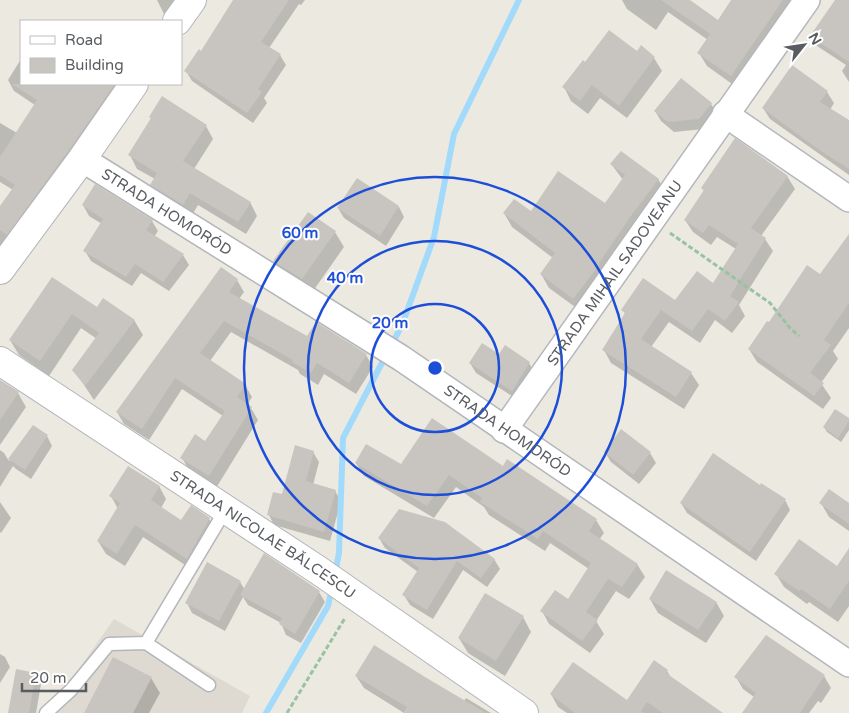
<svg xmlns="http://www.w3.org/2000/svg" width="849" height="713" font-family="'Varela Round',sans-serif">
	<rect width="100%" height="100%" fill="#ece9e1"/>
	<!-- education -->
	<path fill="#dedad2" d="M114 619 250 696 242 713H38L51 702 72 679Z"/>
	<!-- shadow -->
	<path fill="#0003" d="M157 0H192L174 21 164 14Z
		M235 0H305L301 5 299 4 269 48 280 55 286 65 264 98 267 103 253 123 192 81 186 71 201 52Z
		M622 0H687L718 21 733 0H805L739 89 707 66 699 53 708 40 668 12 656 30 627 9Z
		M837 0H849V82L842 71 846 65 817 46 811 36Z
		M641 47 654 58 662 71 627 118 600 98 588 114 571 101 564 87 586 64 637 52Z
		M21 59V84H58L67 90 71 84H128L0 262V209L13 190 0 182V123L17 133 35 105 14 91 8 80Z
		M792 67 827 92 834 103 830 110 849 122V175L770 119 763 108Z
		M711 104 717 114 704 129 674 132 661 121 655 111Z
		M150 117 206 126 213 139 194 169 250 202 257 216 246 234 198 205 191 217 159 198 152 185 155 179 137 169 130 155 151 119Z
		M612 165 658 179 666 193 582 312 549 288 541 274 553 258 512 227 504 213H531L605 204 623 180Z
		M787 176 795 189 761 236 765 239 773 251 739 305 745 316 732 333 715 320 700 343 669 322 651 347 691 373 699 385 684 409 611 363 604 350 626 315 623 310 676 302 714 285 736 249 717 237 711 245 693 232 685 220 704 191 702 188Z
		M357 179 399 207 404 217 386 246 344 218 338 208Z
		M83 205 152 221 158 231 154 237 183 255 189 265 169 291 141 273 132 286 91 261 85 251 102 224 89 216Z
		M335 232 344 247 311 294 283 276 275 261Z
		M849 236V328L833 351 838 359 821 383 831 398 823 409 757 362 749 349 769 324 821 276Z
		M52 278 97 309 134 320 143 335 94 400 74 370 97 339 81 328 49 376 19 355 10 340Z
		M237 280 244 292 239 299 308 337 366 355 373 367 356 394 324 374 318 385 300 374 298 370 231 332 210 361 245 385 252 397 247 405 251 408 258 420 216 488 189 470 182 458 206 443 223 416 182 389 149 440 124 424 117 412Z
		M499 356 529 363 535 373 518 400 476 373 470 363Z
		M0 381 18 393 26 407 0 445Z
		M849 420V430L841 442 827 432 824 427Z
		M33 427 47 436 52 446 31 479 16 469 13 466 0 487V450L4 453 9 461Z
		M313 452 319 462 313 485 335 491 341 501 330 541 274 525 269 515Z
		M605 452 650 453 656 463 639 484 611 462Z
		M356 463 503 468 596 520 604 533 599 540 637 564 645 577 629 599 616 591 596 621 604 634 590 653 549 624 542 611 568 601 589 569 550 543 545 551 489 515 484 507 456 487 434 518 364 476Z
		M159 486 166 499 161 508 181 522 209 519 217 532 194 571 143 537 125 566 106 554 98 541 118 509 111 496Z
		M760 486 785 500 790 510 756 561 687 513 681 503Z
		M0 502 11 518 1 533 0 532Z
		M821 503 849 505V531L829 517Z
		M379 538 494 559 500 569 487 587 463 570 433 619 410 605 404 595 418 572 385 548Z
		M837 567 849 571V606L838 622 809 602 807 604 784 587 776 574Z
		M240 582 245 590 319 592 325 602 301 643 286 635 281 623 248 605 243 597 225 631 192 613 187 603Z
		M650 599 716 602 724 616 706 643 658 613Z
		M523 617 531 632 505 676 468 653 459 638Z
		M0 654 5 657 10 667 0 683Z
		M667 671 672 679 718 713H567L558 707 551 694 627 702Z
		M35 674 41 684 36 713H10Z
		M356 676 464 701 466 698 491 713H404L364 688Z
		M824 676 831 688 821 703 818 701 809 713H743L754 697 743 689 736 677Z
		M151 678 160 693 149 713H85Z"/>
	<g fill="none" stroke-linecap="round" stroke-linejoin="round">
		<!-- stream -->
		<path stroke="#a1dafb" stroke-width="6" d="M391 346 402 325 434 237 454 134 519 0
			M335 574 339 553 343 438 386 355
			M266 713 328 606 332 588"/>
	</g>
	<!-- building -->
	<path fill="#c8c5c0" d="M233 0H289L261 42 281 54 258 89 262 92 247 113 184 71 199 49 201 51Z
		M661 0H690L718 20 731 0H783L731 76 697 53 710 34Z
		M835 0H849V62L810 36Z
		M609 30 637 51 641 45 655 57 619 106 592 85 580 101 562 87 583 60 585 62Z
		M792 65 828 91 820 102 849 120V169L818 149 762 108Z
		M681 78 712 103 699 119 668 122 654 111Z
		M12 84H115L69 150 7 235 0 230V206L15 185 0 175V157L37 100Z
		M162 96 207 125 183 161 251 202 238 222 190 193 183 205 150 185 157 173 128 155 151 118 149 117Z
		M735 138 788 176 751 228 766 238 730 296 739 302 725 321 708 309 692 331 661 310 641 339 692 372 676 397 602 350 625 313 621 310 643 278 675 300 697 271 713 283 738 244 709 225 703 233 684 220 704 190 701 188Z
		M621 151 659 179 633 213 599 263 600 264 573 299 540 274 555 253 503 213 514 199 531 211 558 171 605 203 625 175 610 164Z
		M357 178 399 206 380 236 337 208Z
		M95 184 153 220 146 230 184 254 163 282 135 264 126 277 83 251 103 219 82 205Z
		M308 212 336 231 302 279 273 261Z
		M849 234V303L824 340 831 345 810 373 824 383 814 396 748 349 767 321 769 322 807 265 820 274Z
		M221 267 238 279 229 292 307 336 316 322 367 354 349 383 317 363 311 373 292 362 293 360 224 321 200 353 246 384 237 397 252 407 209 476 180 458 195 434 205 441 225 411 175 378 142 429 116 412Z
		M52 277 97 307 103 298 135 320 85 386 72 370 99 333 72 314 40 361 9 340Z
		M482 343 499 354 505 345 530 362 512 391 469 363Z
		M0 380 19 392 0 420Z
		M835 409 849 418V421L838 438 823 427Z
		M432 418 503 466 507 459 597 519 589 531 638 564 622 587 608 579 586 612 598 620 582 641 540 611 555 590 568 599 591 563 543 531 538 539 480 502 482 498 449 475 427 506 355 463 366 444 401 464Z
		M33 425 48 435 25 470 8 459Z
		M621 429 651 452 633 475 604 452Z
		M295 445 314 451 306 481 336 490 324 532 267 515 273 492 282 494Z
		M713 453 760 485 761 483 786 499 750 552 680 503Z
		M128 466 160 486 151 500 181 520 191 505 210 518 187 559 135 525 117 554 97 541 120 503 109 496Z
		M829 489 849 503V524L819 503Z
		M399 509 445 522 495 559 481 578 457 561 427 610 402 595 419 568 378 538Z
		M799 539 837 566 849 548V581L830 609 801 589 799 591 774 574Z
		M264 553 320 591 295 634 279 624 282 618 240 595Z
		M207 562 241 581 219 621 185 603Z
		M666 570 717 602 698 630 649 599Z
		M485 593 524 616 496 661 458 638Z
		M766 635 825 675 800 713H742L756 693 734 677Z
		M374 645 425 677 486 713H403L407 707 355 676Z
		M113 657 152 677 133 713H84Z
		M654 660 668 670 666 673 723 713H663L647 702 641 711 644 713H575L550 694 573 662 627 700Z
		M16 669 36 673 29 713H8Z"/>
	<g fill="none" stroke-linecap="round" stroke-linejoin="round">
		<!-- service casing -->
		<g stroke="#b3b7bb" stroke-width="15">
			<path id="service" d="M146 643 226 509
				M46 713 71 690 109 644 146 643 209 685"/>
		</g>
		<!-- minor casing -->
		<g stroke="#b3b7bb" stroke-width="28">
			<g id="minor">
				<path d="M725 114 849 199"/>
				<path id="s1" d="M82 159 401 358 849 664"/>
				<path id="s2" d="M504 430 807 0"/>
			</g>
		</g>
		<!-- secondary casing -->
		<g stroke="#b2b6bb" stroke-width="30">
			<g id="secondary">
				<path d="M177 21 192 0"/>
				<path d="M0 270 82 159 134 84"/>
				<path id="s3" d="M0 361 318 570 524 713"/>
			</g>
		</g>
		<!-- path -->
		<path stroke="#97c3a1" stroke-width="3" stroke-dasharray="5 2.5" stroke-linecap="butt" d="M670 233 770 303 790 328 799 336
			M287 713 345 618"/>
		<!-- service -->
		<use href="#service" stroke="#fff" stroke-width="12"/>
		<!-- minor -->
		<use href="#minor" stroke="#fff" stroke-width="25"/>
		<!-- secondary -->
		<use href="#secondary" stroke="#fff" stroke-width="28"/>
	</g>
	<!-- distance rings -->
	<g fill="none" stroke="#1d4ed8" stroke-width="2.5">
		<circle cx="435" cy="368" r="64"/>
		<circle cx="435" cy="368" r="127"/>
		<circle cx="435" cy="368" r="191"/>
	</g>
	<g text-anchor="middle" stroke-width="4" stroke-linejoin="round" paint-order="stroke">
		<!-- street labels -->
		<g font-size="15" fill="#595d61" stroke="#fff">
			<text dy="5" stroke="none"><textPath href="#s1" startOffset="100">STRADA HOMORÓD</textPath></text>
			<text dy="5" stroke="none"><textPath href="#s2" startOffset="192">STRADA MIHAIL SADOVEANU</textPath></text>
			<text dy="5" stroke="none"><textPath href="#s1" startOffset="505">STRADA HOMORÓD</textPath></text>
			<text dy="5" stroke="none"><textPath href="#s3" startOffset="315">STRADA NICOLAE BĂLCESCU</textPath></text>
		</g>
	</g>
	<circle cx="435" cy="368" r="8" fill="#1d4ed8" stroke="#fff" stroke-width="2.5"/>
	<g font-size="15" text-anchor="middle" font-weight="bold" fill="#1d4ed8" stroke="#fff" stroke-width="4" stroke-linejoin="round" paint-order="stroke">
		<text x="300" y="238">60 m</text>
		<text x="345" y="283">40 m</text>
		<text x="390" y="328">20 m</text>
	</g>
	<!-- legend -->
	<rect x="20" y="20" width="162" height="65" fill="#ffffff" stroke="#bdbec0"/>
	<rect x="30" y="36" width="25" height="8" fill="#ffffff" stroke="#bdbec0"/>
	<text x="65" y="45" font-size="15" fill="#595d61">Road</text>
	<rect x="30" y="58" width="25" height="15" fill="#c8c5c0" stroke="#bdbec0"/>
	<text x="65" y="70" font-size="15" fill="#595d61">Building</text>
	<!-- north arrow -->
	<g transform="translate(804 45) rotate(60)" stroke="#ffffff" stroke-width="4" paint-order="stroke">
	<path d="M0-4L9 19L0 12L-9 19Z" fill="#595d61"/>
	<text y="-8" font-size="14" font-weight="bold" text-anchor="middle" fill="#595d61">N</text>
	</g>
	<!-- scale -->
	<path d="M22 683v8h64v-8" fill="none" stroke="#595d61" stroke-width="2.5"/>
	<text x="30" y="683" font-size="15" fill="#595d61" stroke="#ffffff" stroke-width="4" paint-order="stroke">20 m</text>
</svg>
